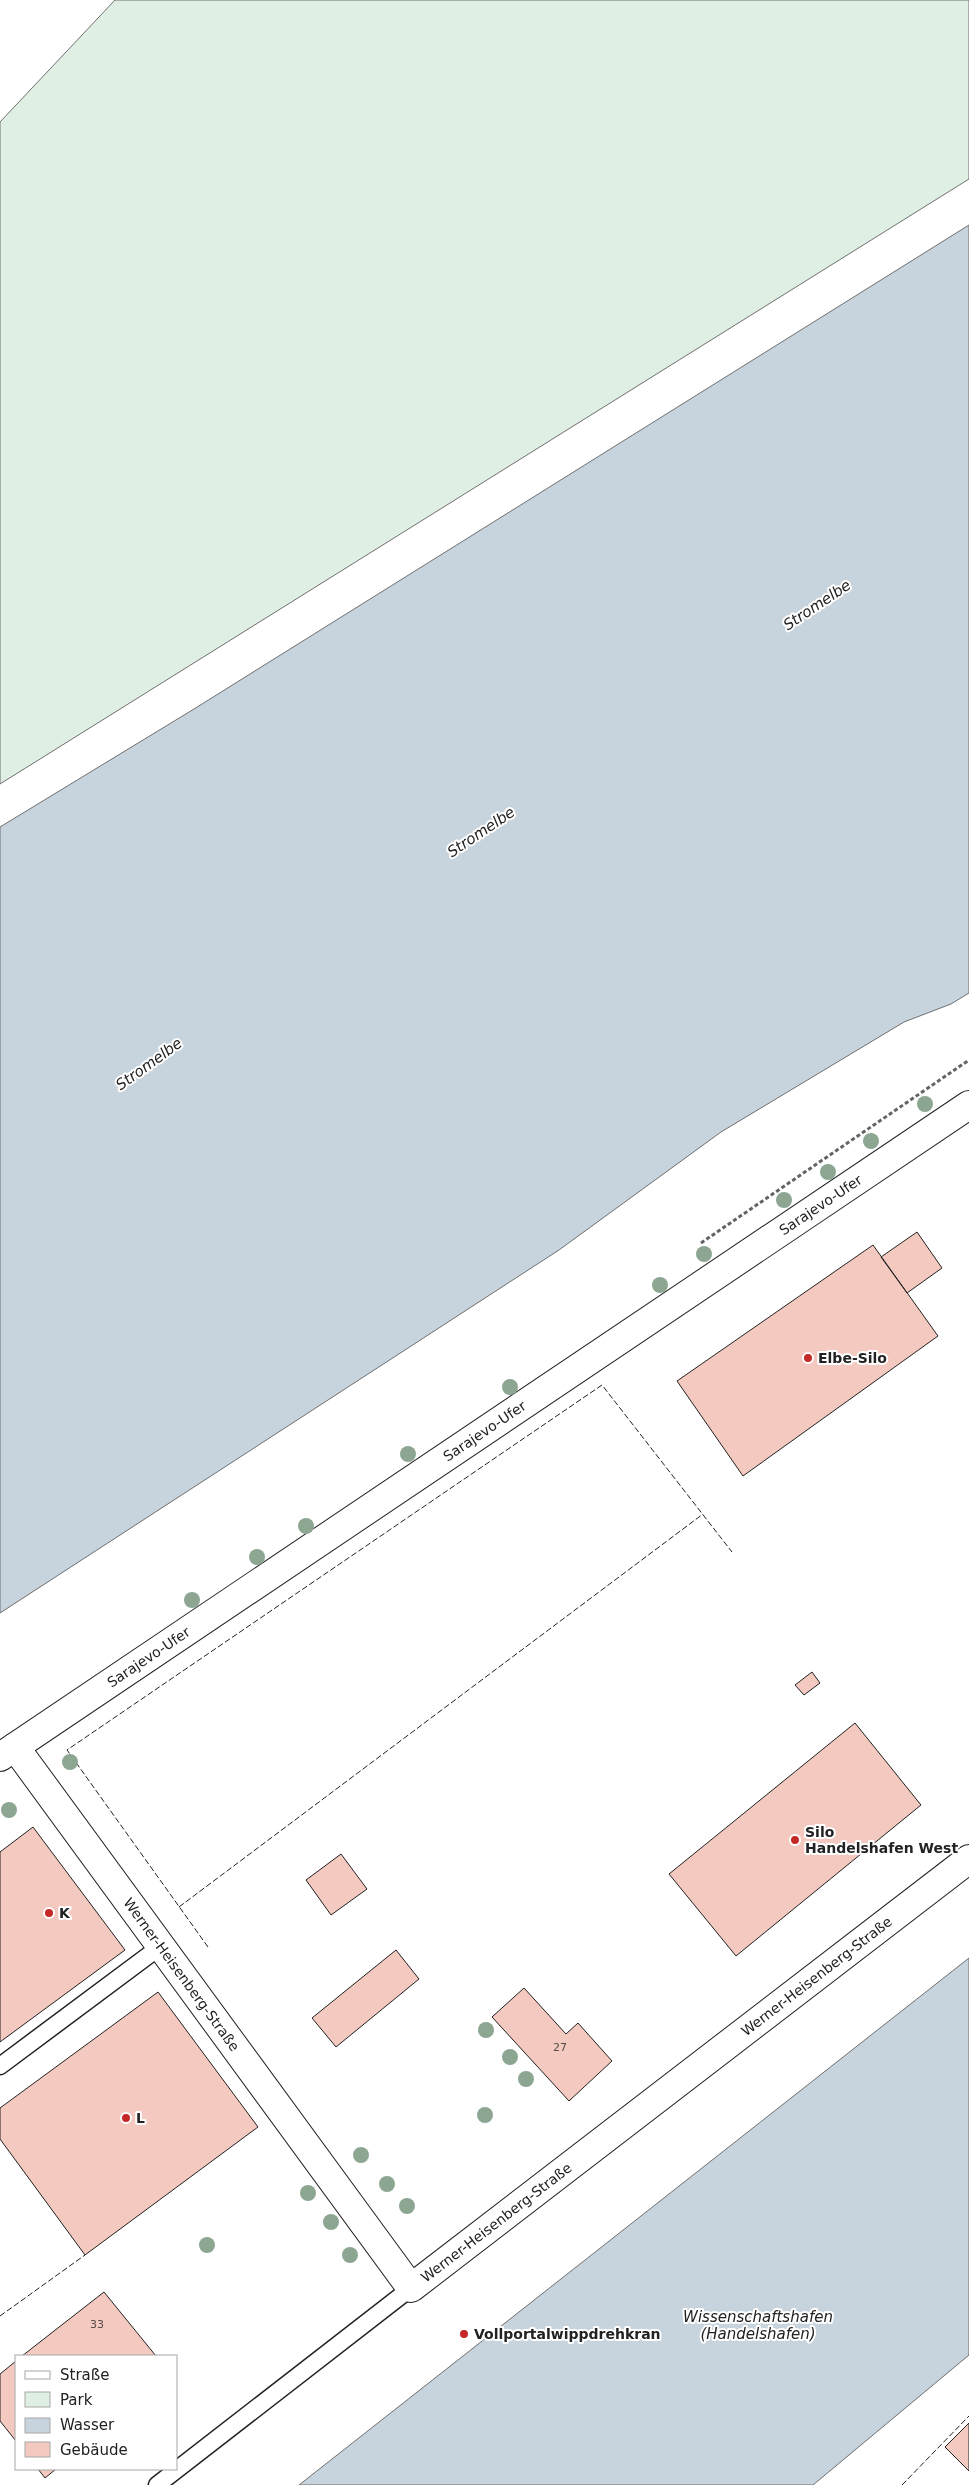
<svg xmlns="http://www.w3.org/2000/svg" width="969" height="2485" font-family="'DejaVu Sans',sans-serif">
	<rect width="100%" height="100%" fill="#fff"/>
	<!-- green -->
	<path fill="#e0efe3" stroke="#6f6f6f" d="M115 0H969V179L0 784V122Z"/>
	<!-- water -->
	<path fill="#c7d3dd" stroke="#6f6f6f" d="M969 225V993L951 1004 904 1022 721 1132 559 1250 0 1613V827L194 709Z
		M969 1958V2355L813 2485H299Z"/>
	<!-- building -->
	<path fill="#f3c9c0" stroke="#222" d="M917 1232 942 1268 907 1293 881 1257Z
		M873 1245 938 1336 743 1476 677 1381Z
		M812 1672 820 1683 804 1695 795 1685Z
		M855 1723 921 1805 736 1956 669 1874Z
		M33 1827 125 1950 0 2042V1852Z
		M341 1854 367 1889 331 1915 306 1880Z
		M396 1950 419 1979 336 2047 312 2018Z
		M524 1988 566 2034 578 2023 612 2061 569 2101 492 2017Z
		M158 1992 258 2127 85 2255 0 2139V2108Z
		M104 2292 156 2356H22Z
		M16 2361V2441L0 2421V2374Z
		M969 2423V2471L945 2447Z
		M38 2469H56L45 2478Z"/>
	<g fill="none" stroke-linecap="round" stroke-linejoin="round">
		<!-- service casing -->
		<g stroke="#222" stroke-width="19">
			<path id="service" d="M0 2066 161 1946
				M157 2485 411 2288"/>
		</g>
		<!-- minor casing -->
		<g stroke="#222" stroke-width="30">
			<g id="minor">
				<path id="s1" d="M15 1747 411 2288 969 1859"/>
				<path id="s2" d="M0 1757 969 1105"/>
			</g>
		</g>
		<!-- path -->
		<path stroke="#646464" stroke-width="3" stroke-dasharray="4 2.5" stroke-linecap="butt" d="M701 1243 969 1060"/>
		<!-- service -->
		<use href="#service" stroke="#fff" stroke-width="16"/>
		<!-- minor -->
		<use href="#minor" stroke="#fff" stroke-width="28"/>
		<!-- fence -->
		<path stroke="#222" stroke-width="1" stroke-dasharray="6 2.5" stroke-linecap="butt" d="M179 1907 703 1514
			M208 1947 67 1750 602 1385 732 1552
			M0 2316 85 2255
			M902 2485 969 2416"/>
	</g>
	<!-- trees -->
	<g fill="#8da692">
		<circle cx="925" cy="1104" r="8"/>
		<circle cx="871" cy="1141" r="8"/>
		<circle cx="828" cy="1172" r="8"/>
		<circle cx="784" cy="1200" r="8"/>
		<circle cx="704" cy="1254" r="8"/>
		<circle cx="660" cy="1285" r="8"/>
		<circle cx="510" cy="1387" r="8"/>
		<circle cx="408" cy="1454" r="8"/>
		<circle cx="306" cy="1526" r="8"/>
		<circle cx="257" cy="1557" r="8"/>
		<circle cx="192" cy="1600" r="8"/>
		<circle cx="70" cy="1762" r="8"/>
		<circle cx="9" cy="1810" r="8"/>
		<circle cx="486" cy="2030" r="8"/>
		<circle cx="510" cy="2057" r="8"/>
		<circle cx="526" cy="2079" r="8"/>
		<circle cx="485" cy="2115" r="8"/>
		<circle cx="361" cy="2155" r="8"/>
		<circle cx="387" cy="2184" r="8"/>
		<circle cx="308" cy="2193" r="8"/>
		<circle cx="407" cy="2206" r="8"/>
		<circle cx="331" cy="2222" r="8"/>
		<circle cx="207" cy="2245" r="8"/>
		<circle cx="350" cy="2255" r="8"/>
	</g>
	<!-- markers -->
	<g fill="#c62828" stroke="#fff" stroke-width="2">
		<circle cx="808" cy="1358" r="5"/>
		<circle cx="795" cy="1840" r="5"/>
		<circle cx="49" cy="1913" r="5"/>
		<circle cx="126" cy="2118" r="5"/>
		<circle cx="464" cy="2334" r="5"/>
	</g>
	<g text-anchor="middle" stroke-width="4" stroke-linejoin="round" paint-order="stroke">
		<!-- number labels -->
		<g font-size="11" fill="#564c4a">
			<text x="560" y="2051">27</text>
			<text x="97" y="2328">33</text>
		</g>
		<!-- street labels -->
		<g font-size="14" fill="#222" stroke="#fff">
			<text dy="5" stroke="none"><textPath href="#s2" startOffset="989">Sarajevo-Ufer</textPath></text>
			<text dy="5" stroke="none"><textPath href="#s2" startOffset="584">Sarajevo-Ufer</textPath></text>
			<text dy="5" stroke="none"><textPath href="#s2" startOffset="179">Sarajevo-Ufer</textPath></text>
			<text dy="5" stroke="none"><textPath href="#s1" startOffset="282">Werner-Heisenberg-Straße</textPath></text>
			<text dy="5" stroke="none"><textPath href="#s1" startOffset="1182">Werner-Heisenberg-Straße</textPath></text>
			<text dy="5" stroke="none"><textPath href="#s1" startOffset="778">Werner-Heisenberg-Straße</textPath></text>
		</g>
		<!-- poi labels -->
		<g font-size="14" font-weight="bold" fill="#222" stroke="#fff" text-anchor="start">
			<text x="818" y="1363">Elbe-Silo</text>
			<text x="805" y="1837">Silo<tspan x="805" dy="16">Handelshafen West</tspan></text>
			<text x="59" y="1918">K</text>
			<text x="136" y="2123">L</text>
			<text x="474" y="2339">Vollportalwippdrehkran</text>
		</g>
		<!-- water labels -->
		<g font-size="15" font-style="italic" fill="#222" stroke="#fff">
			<text transform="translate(817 605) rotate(-34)" y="5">Stromelbe</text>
			<text transform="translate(481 832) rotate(-34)" y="5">Stromelbe</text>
			<text transform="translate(149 1064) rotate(-36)" y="5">Stromelbe</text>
			<text x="758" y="2322">Wissenschaftshafen<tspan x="758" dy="17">(Handelshafen)</tspan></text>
		</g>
	</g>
	<!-- legend -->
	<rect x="15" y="2355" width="162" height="115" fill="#ffffff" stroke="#a7a7a7"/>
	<rect x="25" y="2371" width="25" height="8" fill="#ffffff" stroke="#a7a7a7"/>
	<text x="60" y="2380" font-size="15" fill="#222222">Straße</text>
	<rect x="25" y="2392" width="25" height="15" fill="#e0efe3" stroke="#a7a7a7"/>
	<text x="60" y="2405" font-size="15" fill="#222222">Park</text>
	<rect x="25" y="2418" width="25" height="15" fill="#c7d3dd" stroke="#a7a7a7"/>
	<text x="60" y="2430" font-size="15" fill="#222222">Wasser</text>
	<rect x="25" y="2442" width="25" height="15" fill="#f3c9c0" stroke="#a7a7a7"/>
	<text x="60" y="2455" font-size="15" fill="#222222">Gebäude</text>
</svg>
